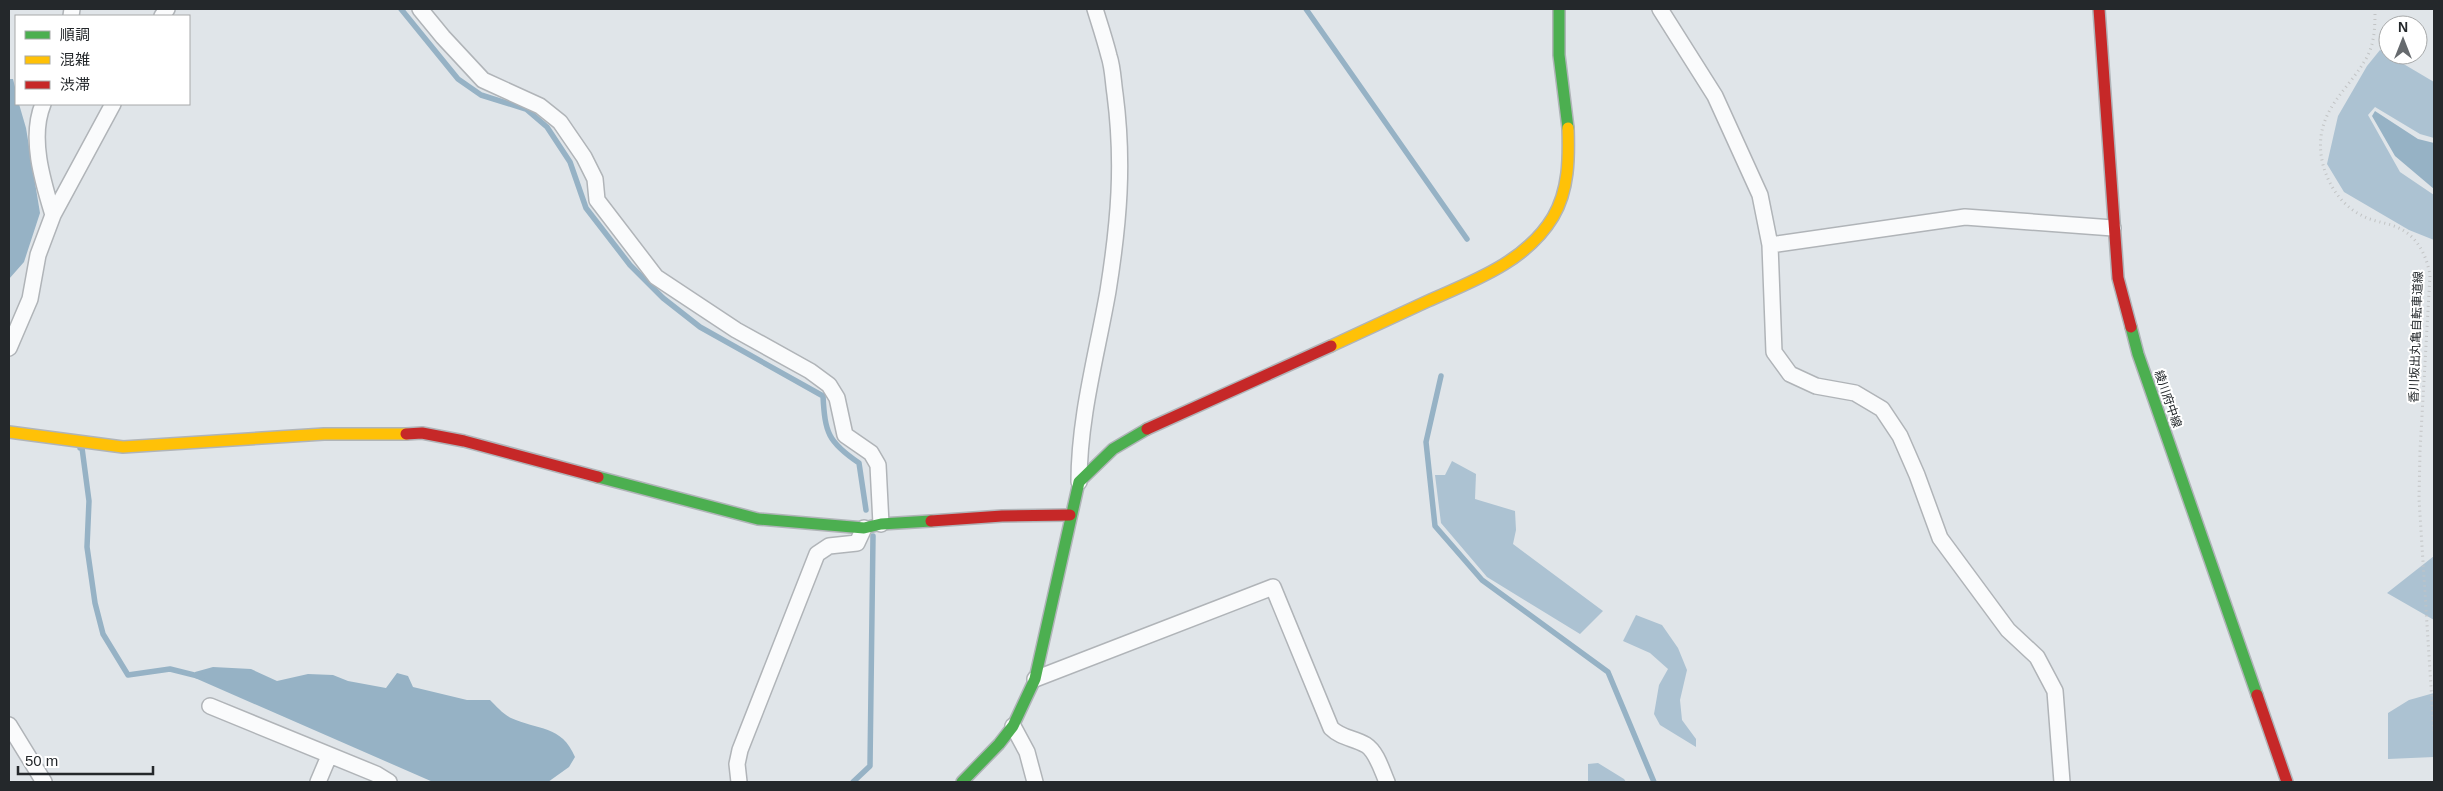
<svg xmlns="http://www.w3.org/2000/svg" width="2443" height="791" font-family="Arial,'Noto Sans JP',sans-serif">
	<rect width="100%" height="100%" fill="#e0e5e9"/>
	<!-- forest -->
	<path fill="#acc2d2" d="M2380 50 2434 82V138L2420 134 2375 107 2368 115 2400 172 2434 195V240L2409 230 2344 192 2327 164 2338 116 2367 66Z
		M2434 378V620L2387 593 2434 556Z
		M1452 461 1476 474 1475 499 1515 511 1516 530 1513 544 1603 611 1580 634 1487 577 1441 523 1435 475H1445Z
		M1636 615 1662 625 1678 648 1687 670 1680 700 1682 720 1696 739V747L1660 725 1654 714 1659 685 1668 669 1650 653 1623 641Z
		M2434 693V757L2388 759V713L2409 700Z
		M1598 763 1624 779 1626 782H1588V764Z"/>
	<!-- water -->
	<path fill="#96b2c5" d="M9 79H13L16 91V104H19L26 128 40 213 24 262 9 279Z
		M2375 111 2418 139 2434 143V189L2395 156 2372 116Z
		M213 667 251 669 277 681 308 674 333 675 348 681 386 688 397 673 408 676 413 687 467 700H490C496 706 503 714 511 718 537 730 562 725 575 757L569 767 548 782H433L195 678V672Z"/>
	<g fill="none" stroke-linecap="round" stroke-linejoin="round">
		<!-- stream -->
		<path stroke="#96b2c5" stroke-width="5.5" d="M401 9 458 79 481 95 526 109 547 127 570 162 586 208 630 265 663 298 700 327 823 396C825 433 828 442 859 463L866 510
			M1306 9 1467 239
			M1441 376 1426 442 1435 526 1482 580 1608 672 1654 782
			M80 448H82L89 501 87 547 95 603 103 634 128 675 170 669 202 677
			M853 782 870 766 873 536"/>
		<!-- street casing -->
		<g stroke="#b0b4b8" stroke-width="18">
			<path id="street" d="M420 9 443 37 483 80 540 106 560 122 584 157 595 179 597 200 656 277 736 330 810 371 829 385 837 398 845 435 871 453 878 465 881 524
				M1660 9 1715 96 1760 195 1770 245 1774 352 1790 374 1816 386 1855 393 1882 409 1900 436 1917 475 1940 538 2008 630 2037 657 2055 691 2062 782
				M71 16 72 9
				M162 16 167 9
				M43 104C29 138 43 182 53 215
				M1770 245 1965 217 2113 228
				M9 348 30 299 38 255 53 215 113 104
				M1079 482C1079 417 1097 354 1108 291 1119 222 1124 163 1115 94 1113 81 1113 68 1109 56 1105 40 1100 25 1095 9
				M1035 679 1273 587 1331 728C1341 738 1354 738 1366 745 1377 752 1382 771 1387 782
				M210 706 376 774 389 782
				M9 725 44 782
				M1013 726 1027 752 1035 782
				M318 782 329 756
				M739 782 737 764 740 750 817 554 829 546 857 543 864 528"/>
		</g>
		<!-- fast casing -->
		<g stroke="#b0b4b8" stroke-width="14">
			<path id="fast" d="M1559 9V55L1568 128
				M2131 327 2138 354 2257 695
				M598 477 758 519 864 528 881 524 931 521
				M962 782 999 744 1013 726 1035 679 1079 482 1113 449 1147 429"/>
		</g>
		<!-- slow casing -->
		<g stroke="#b0b4b8" stroke-width="14">
			<path id="slow" d="M1331 346C1363 331 1396 316 1428 301 1473 281 1526 262 1553 217 1569 190 1569 158 1568 128
				M9 432 123 447 324 434H406"/>
		</g>
		<!-- jam casing -->
		<g stroke="#b0b4b8" stroke-width="14">
			<path id="jam" d="M2099 9 2118 278 2131 327
				M1147 429 1331 346
				M406 434 422 433 464 441 598 477
				M931 521 1002 516 1070 515
				M2257 695 2287 782"/>
		</g>
		<!-- path -->
		<path stroke="#c2c4c5" stroke-width="3" stroke-dasharray="1 4" stroke-linecap="butt" d="M2375 9C2375 25 2375 42 2367 57 2348 91 2316 110 2321 154 2324 179 2339 204 2361 215 2371 221 2383 222 2394 226 2416 234 2426 253 2430 275L2420 451 2419 499 2434 734"/>
		<!-- street -->
		<use href="#street" stroke="#fafbfc" stroke-width="15"/>
		<!-- fast -->
		<use href="#fast" stroke="#4caf50" stroke-width="11"/>
		<!-- slow -->
		<use href="#slow" stroke="#ffc107" stroke-width="11"/>
		<!-- jam -->
		<use href="#jam" stroke="#c62828" stroke-width="11"/>
	</g>
	<g text-anchor="middle" stroke-width="4" stroke-linejoin="round" paint-order="stroke">
		<!-- street labels -->
		<g font-size="12" fill="#24282b" stroke="#fff">
			<text transform="translate(2416 337) rotate(-88)" y="4">香川坂出丸亀自転車道線</text>
			<text transform="translate(2168 399) rotate(71)" y="4">綾川府中線</text>
		</g>
	</g>
	<!-- border -->
	<rect width="2443" height="791" fill="none" stroke="#24282b" stroke-width="20"/>
	<!-- legend -->
	<rect x="15" y="15" width="175" height="90" fill="#ffffff" stroke="#a7a9aa"/>
	<rect x="25" y="31" width="25" height="8" fill="#4caf50" stroke="#a7a9aa"/>
	<text x="60" y="40" font-size="15" fill="#24282b">順調</text>
	<rect x="25" y="56" width="25" height="8" fill="#ffc107" stroke="#a7a9aa"/>
	<text x="60" y="65" font-size="15" fill="#24282b">混雑</text>
	<rect x="25" y="81" width="25" height="8" fill="#c62828" stroke="#a7a9aa"/>
	<text x="60" y="90" font-size="15" fill="#24282b">渋滞</text>
	<!-- north arrow -->
	<g transform="translate(2403 40)"><circle r="24" fill="#ffffff" stroke="#a7a9aa"/>
	<path d="M0-4L9 19L0 12L-9 19Z" fill="#666a6e"/>
	<text y="-8" font-size="14" font-weight="bold" text-anchor="middle" fill="#24282b">N</text>
	</g>
	<!-- scale -->
	<path d="M18 766v8h135v-8" fill="none" stroke="#24282b" stroke-width="2.5"/>
	<text x="25" y="766" font-size="15" fill="#24282b" stroke="#ffffff" stroke-width="4" paint-order="stroke">50 m</text>
</svg>
